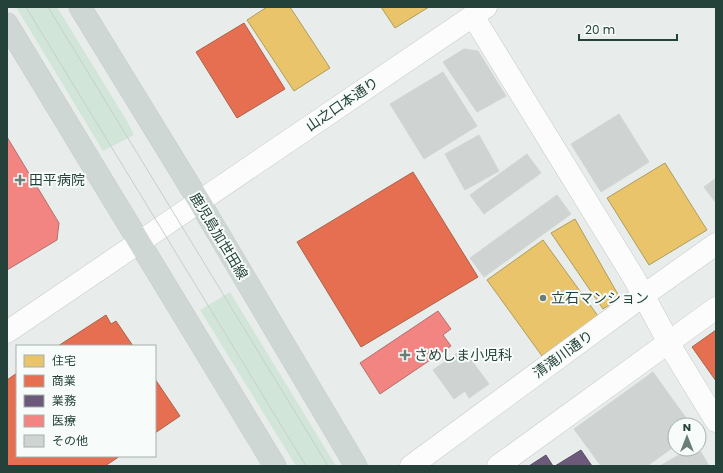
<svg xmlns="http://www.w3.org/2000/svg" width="723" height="473" font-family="Poppins,'Noto Sans JP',sans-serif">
	<rect width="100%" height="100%" fill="#e8edeb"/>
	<!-- green -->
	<path fill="#d1e6d8" d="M16 7H57L127 121 134 135 103 151Z
		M230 292 336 466H296L200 310Z"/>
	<!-- homes -->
	<path fill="#e9c46a" stroke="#ae9d5c" d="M267 7H290L330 68 294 91 247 20Z
		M381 7H429L395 28Z
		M665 163 707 230 649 265 607 198Z
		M575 219 620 298 603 309 551 233Z
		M543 240 598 316 542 356 487 280Z"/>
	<!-- shops -->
	<path fill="#e76f51" stroke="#ac624a" d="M244 23 285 89 237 118 196 52Z
		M413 172 478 277 361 347 297 242Z
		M106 315 111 324 116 321 133 346H58Z
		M716 330V381L692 347Z
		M17 373V456H120L105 466H7V380Z
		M155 379 180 416 155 433Z"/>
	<!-- offices -->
	<path fill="#6d597a" stroke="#575267" d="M581 450 592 466H555Z
		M546 455 553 466H529Z"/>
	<!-- health -->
	<path fill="#f28482" stroke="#b4706c" d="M7 137 59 223 57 240 7 270Z
		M438 311 451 329 443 335 451 346 380 394 360 363Z"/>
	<!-- building -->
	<path fill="#cfd4d2" stroke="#d1d6d4" d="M464 49 478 51 506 96 477 112 443 62Z
		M443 72 477 126 424 159 390 104Z
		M619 114 649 162 601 192 571 144Z
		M479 135 499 171 465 190 445 154Z
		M527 154 541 173 484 214 470 195Z
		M716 178V203L704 187Z
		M557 195 571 214 484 277 470 258Z
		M463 349 489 384 469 398 465 391 454 399 433 370Z
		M653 372 691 425H675V446L647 466H601L574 429Z
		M689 449H699L709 466H660Z"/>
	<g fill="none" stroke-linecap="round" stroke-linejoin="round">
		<!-- minor casing -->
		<g stroke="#c5cac8" stroke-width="23">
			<path id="minor" d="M473 16 634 278 675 354 716 421
				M411 466 644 295 716 244
				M498 466 716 308"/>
		</g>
		<!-- tertiary casing -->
		<g stroke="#c5cac8" stroke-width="23">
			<path id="tertiary" d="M7 332 486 7"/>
		</g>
		<!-- primary casing -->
		<g stroke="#c3ccc9" stroke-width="23">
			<path id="primary" d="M80 7 199 201 356 466
				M7 24 275 466"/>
		</g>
		<!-- minor -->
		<use href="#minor" stroke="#fcfcfc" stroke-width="22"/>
		<!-- tertiary -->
		<use href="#tertiary" stroke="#fcfcfc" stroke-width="22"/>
		<!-- primary -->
		<use href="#primary" stroke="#cfd7d5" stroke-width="22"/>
		<!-- tram -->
		<path stroke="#c9cdcc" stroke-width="1" d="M26 7 306 466
			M48 7 328 466"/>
	</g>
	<!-- markers -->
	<g fill="#697e78" stroke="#f7fbf9" stroke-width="1.5">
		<path d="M18 174h4v4h4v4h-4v4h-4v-4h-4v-4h4z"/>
		<circle cx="543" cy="298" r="4"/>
		<path d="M403 349h4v4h4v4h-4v4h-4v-4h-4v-4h4z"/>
	</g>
	<g text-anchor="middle" stroke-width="4" stroke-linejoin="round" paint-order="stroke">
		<!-- street labels -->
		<g font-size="14" fill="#24423a" stroke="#f7fbf9">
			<text transform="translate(342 104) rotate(-34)" y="5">山之口本通り</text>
			<text transform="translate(219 236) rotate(59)" y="5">鹿児島加世田線</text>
			<text transform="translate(563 354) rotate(-36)" y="5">清滝川通り</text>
		</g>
		<!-- poi labels -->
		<g font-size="14" fill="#24423a" stroke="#f7fbf9" text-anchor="start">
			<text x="29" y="185">田平病院</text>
			<text x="551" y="303">立石マンション</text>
			<text x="414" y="360">さめしま小児科</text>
		</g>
	</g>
	<!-- border -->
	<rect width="723" height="473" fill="none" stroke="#24423a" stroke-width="16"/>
	<!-- legend -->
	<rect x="16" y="345" width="140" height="112" fill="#f7fbf9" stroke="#a3b1ad"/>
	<rect x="24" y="355" width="20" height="12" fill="#e9c46a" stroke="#a3b1ad"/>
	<text x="52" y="365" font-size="12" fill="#24423a">住宅</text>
	<rect x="24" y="375" width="20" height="12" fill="#e76f51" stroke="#a3b1ad"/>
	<text x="52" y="385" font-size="12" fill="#24423a">商業</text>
	<rect x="24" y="395" width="20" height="12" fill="#6d597a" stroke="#a3b1ad"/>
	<text x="52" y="405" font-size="12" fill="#24423a">業務</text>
	<rect x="24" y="415" width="20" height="12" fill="#f28482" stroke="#a3b1ad"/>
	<text x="52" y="425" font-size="12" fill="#24423a">医療</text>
	<rect x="24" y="435" width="20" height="12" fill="#cfd4d2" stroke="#a3b1ad"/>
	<text x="52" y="445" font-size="12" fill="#24423a">その他</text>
	<!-- north arrow -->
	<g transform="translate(687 437)"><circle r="19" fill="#f7fbf9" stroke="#a3b1ad"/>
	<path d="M0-3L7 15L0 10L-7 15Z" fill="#697e78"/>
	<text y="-6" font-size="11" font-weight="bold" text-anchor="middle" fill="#24423a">N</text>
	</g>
	<!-- scale -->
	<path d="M579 34v6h98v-6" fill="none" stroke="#24423a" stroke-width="2"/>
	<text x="585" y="34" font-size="12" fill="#24423a" stroke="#f7fbf9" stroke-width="3" paint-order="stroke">20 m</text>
</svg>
